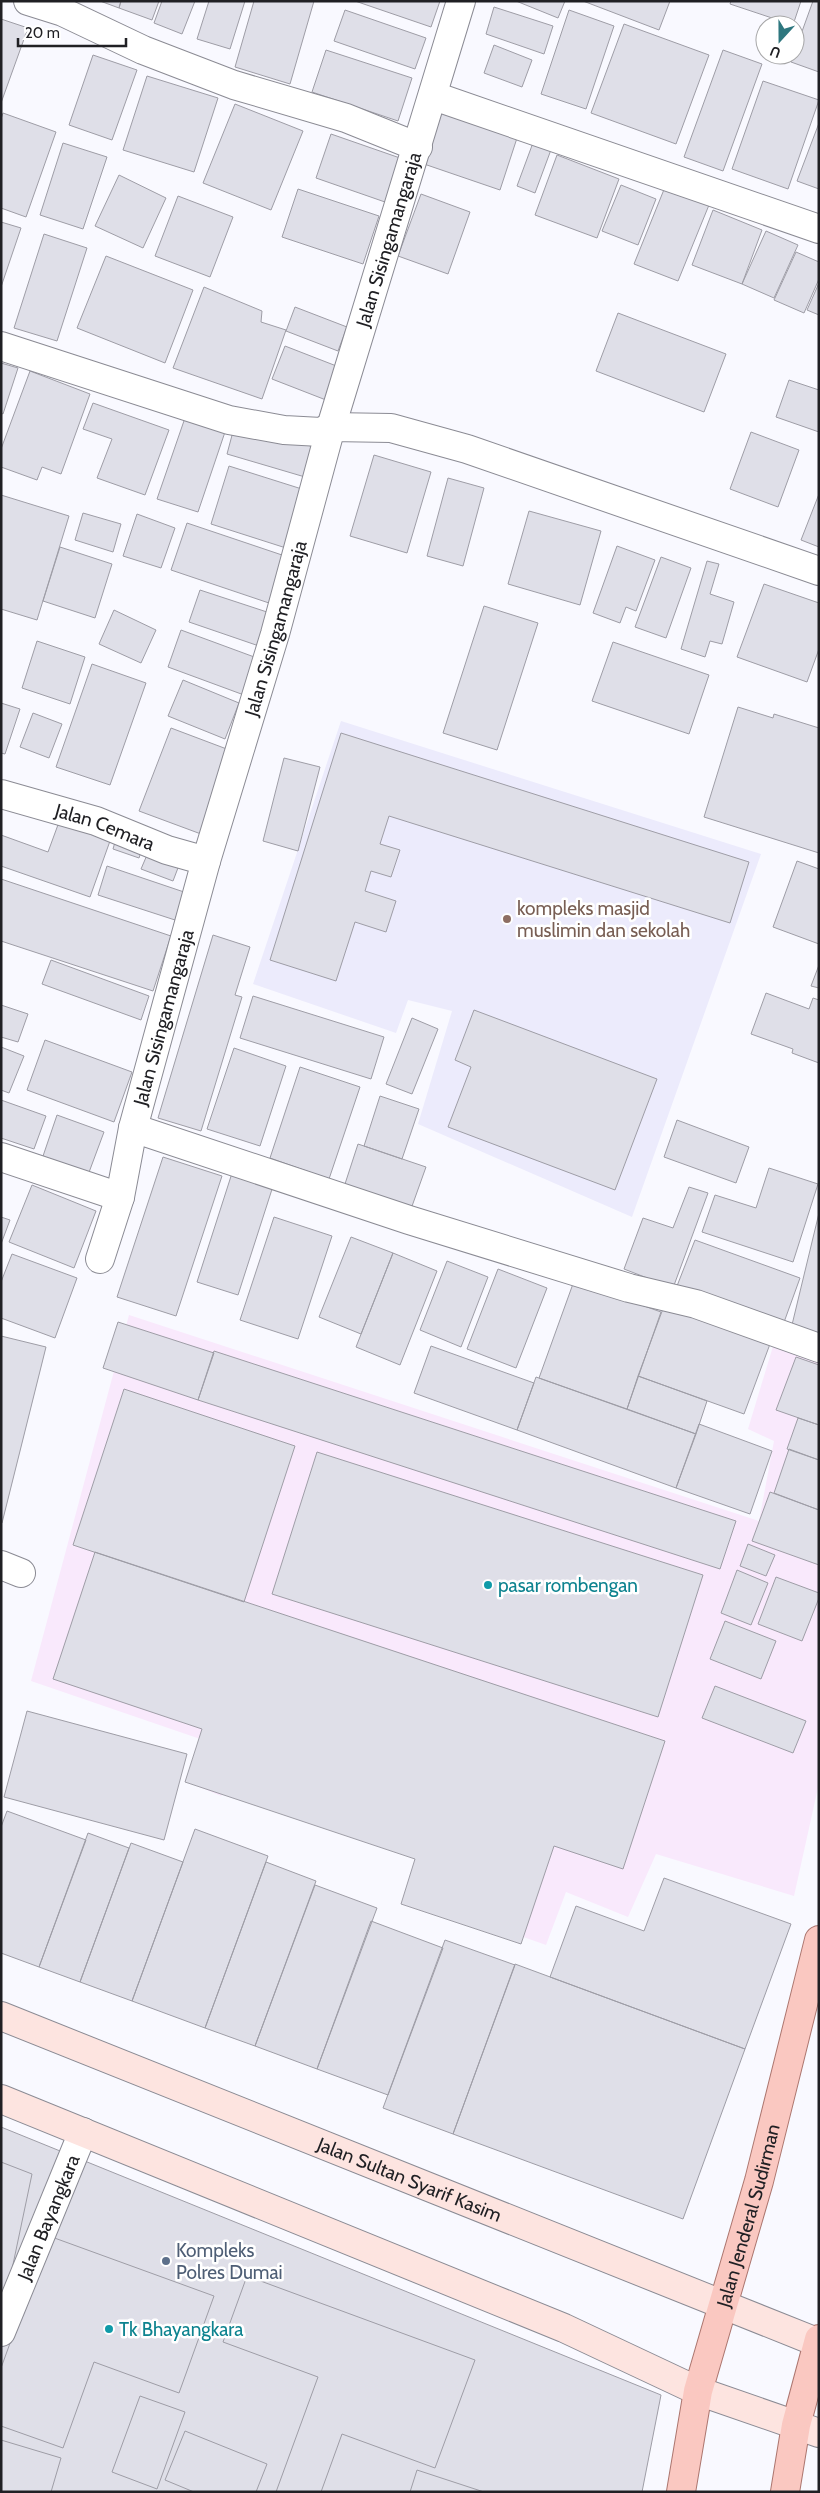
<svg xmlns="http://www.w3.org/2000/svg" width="820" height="2493" font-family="Cabin,sans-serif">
	<rect width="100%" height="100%" fill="#f9f9ff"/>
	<!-- commercial -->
	<path fill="#f9e9fc" d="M129 1315 759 1521 774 1441 748 1429 777 1333 819 1345V1783L794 1896 656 1854 628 1917 566 1892 546 1945 423 1901 433 1853 237 1767 221 1796 195 1785 209 1742 31 1681Z"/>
	<!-- built -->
	<path fill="#ecebfc" d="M341 721 761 854 632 1217 418 1124 452 1011 408 1000 396 1033 253 984Z"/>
	<!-- building -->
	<path fill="#dfdfe8" stroke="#9e9da6" d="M100 1H121L119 8Z
		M121 1H159L152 20 119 8Z
		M162 1H195L182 34 154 23Z
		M209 1H245L230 49 197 39Z
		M254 1H314L290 84 235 67Z
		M355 1H440L431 27Z
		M516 1H565L558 18Z
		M583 1H670L659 30Z
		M731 1H801L793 25 730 4Z
		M813 1H819V72L791 62Z
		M494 7 553 26 544 54 486 34Z
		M345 10 426 38 415 69 334 41Z
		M569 10 614 26 586 109 541 94Z
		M1 19 28 28 1 103Z
		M624 24 709 55 676 144 591 113Z
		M494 45 532 60 522 87 484 73Z
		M326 50 412 78 398 121 312 92Z
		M723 50 762 64 723 171 684 157Z
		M93 55 137 70 112 140 69 125Z
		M147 76 218 98 194 172 123 150Z
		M763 81 819 100 788 189 732 169Z
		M235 104 303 131 271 210 203 183Z
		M442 110 518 135 500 190 424 164Z
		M3 113 56 132 26 217 1 208V119Z
		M819 123V189L797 181Z
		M331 134 400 158 385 202 316 178Z
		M534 140 552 147 535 193 517 186Z
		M63 143 107 157 83 229 40 215Z
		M557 155 619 179 597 238 535 215Z
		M119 175 166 198 143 248 95 226Z
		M621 185 656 199 638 245 602 231Z
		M665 187 709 205 678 281 634 264Z
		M298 189 379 216 363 264 282 237Z
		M421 194 470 212 448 274 398 256Z
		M178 196 233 217 210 277 155 256Z
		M713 210 762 230 742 284 692 265Z
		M1 222 21 228 1 287Z
		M766 231 798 245 774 298 742 284Z
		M44 234 87 248 57 341 14 328Z
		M796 252 819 262V279L804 313 774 300Z
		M106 256 193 290 165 363 77 328Z
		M819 283V315L807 310Z
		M204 287 262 311 261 322 286 330 262 399 173 368Z
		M295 307 347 327 338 351 286 331Z
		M618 313 726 354 704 412 596 371Z
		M285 346 339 367 326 400 272 379Z
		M1 363 18 368 3 414 1 413Z
		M30 371 90 394 61 474 42 467 37 480 1 467V449Z
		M789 380 819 390V432L776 417Z
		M93 403 169 430 145 495 97 478 112 439 83 429Z
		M186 415 226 429 198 512 157 499Z
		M235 424 314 447 305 477 227 454Z
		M751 432 799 450 778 507 730 489Z
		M374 455 431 472 407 553 350 536Z
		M229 466 305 490 286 548 211 524Z
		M448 478 484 488 463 566 427 556Z
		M819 494V547L801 540Z
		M1 495 69 516 37 620 1 609Z
		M529 511 601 531 580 605 508 584Z
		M83 513 121 524 113 552 75 540Z
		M137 514 175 528 161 568 123 556Z
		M187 523 285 556 269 603 171 570Z
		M617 546 655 560 636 611 626 607 620 623 593 613Z
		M60 547 112 564 95 618 43 601Z
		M661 557 691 568 666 638 635 627Z
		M707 561 719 564 710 594 734 602 722 644 710 641 705 657 681 649Z
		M764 584 819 603V649L807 682 737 657Z
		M200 590 270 613 259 646 189 622Z
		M484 606 538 623 497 750 443 733Z
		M114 610 156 630 141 663 99 644Z
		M181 630 257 658 244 695 168 667Z
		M37 641 85 657 70 704 22 688Z
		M613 642 709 675 689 734 592 701Z
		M92 664 146 683 110 785 56 767Z
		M183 680 239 703 225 739 168 716Z
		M1 703 20 709 5 754 1 753Z
		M738 707 773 718 774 714 819 728V853L704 817Z
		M33 713 62 724 49 758 20 747Z
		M171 728 232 751 201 834 139 811Z
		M341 733 749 862 730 923 389 816 380 844 400 850 391 877 371 871 365 891 396 901 386 932 355 922 336 981 270 960Z
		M284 758 320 767 298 851 263 841Z
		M59 822 110 841 90 897 1 866V835L48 852Z
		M117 835 144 843 139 858 113 849Z
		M150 848 181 860 173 881 141 869Z
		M797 861 819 869V944L773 927Z
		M107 866 184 892 175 920 98 895Z
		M1 879 171 936 153 991 1 941Z
		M213 935 250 947 235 995 242 997 201 1131 158 1118Z
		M51 960 149 996 141 1020 42 984Z
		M819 965V988L811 986Z
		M766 993 809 1009 813 998 819 1000V1063L792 1053 793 1049 751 1034Z
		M253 996 384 1037 371 1079 240 1038Z
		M1 1005 28 1014 18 1042 1 1037Z
		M474 1010 657 1079 615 1190 448 1127 471 1067 455 1060Z
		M412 1018 438 1029 412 1094 386 1084Z
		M45 1040 132 1072 114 1122 27 1090Z
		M1 1047 24 1056 9 1093 1 1090Z
		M234 1048 286 1066 260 1146 207 1129Z
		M300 1067 360 1087 329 1179 270 1158Z
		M380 1096 419 1109 402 1159 364 1146Z
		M1 1100 46 1116 34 1149 1 1138Z
		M57 1115 104 1132 88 1175 42 1159Z
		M677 1120 749 1147 736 1183 664 1157Z
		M358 1144 426 1167 411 1209 344 1187Z
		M163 1157 222 1176 176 1316 117 1297Z
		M769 1168 818 1184 793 1262 702 1232 715 1195 756 1208Z
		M233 1170 274 1183 238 1295 197 1282Z
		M32 1185 96 1211 74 1268 9 1242Z
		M689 1187 708 1193 673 1288 624 1269 643 1218 673 1228Z
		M819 1213V1336L791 1329Z
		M1 1217 10 1220 1 1244Z
		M274 1217 332 1236 298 1339 240 1320Z
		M351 1237 393 1253 361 1334 319 1317Z
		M695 1240 800 1278 783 1325 677 1286Z
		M393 1253 437 1271 400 1365 356 1347Z
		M12 1254 77 1278 55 1338 1 1318V1282Z
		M447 1261 488 1277 461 1347 420 1330Z
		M498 1269 547 1288 516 1368 467 1349Z
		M574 1281 661 1312 627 1409 539 1378Z
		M664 1306 770 1344 744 1414 638 1376Z
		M118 1322 214 1353 198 1400 103 1368Z
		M1 1336 46 1347 2 1523H1Z
		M431 1346 534 1383 517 1430 414 1393Z
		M214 1351 736 1521 720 1569 198 1400Z
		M796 1357 819 1365V1425L776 1410Z
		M638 1376 707 1401 696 1434 627 1409Z
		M536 1377 696 1434 676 1488 517 1430Z
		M124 1389 295 1446 244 1602 73 1545Z
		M798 1418 819 1425V1460L787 1449Z
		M699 1424 772 1451 750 1514 676 1488Z
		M789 1449 819 1460V1510L774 1493Z
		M317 1452 703 1575 658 1717 272 1594Z
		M770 1492 819 1510V1565L752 1541Z
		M748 1544 775 1555 766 1576 740 1566Z
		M95 1552 665 1741 623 1869 554 1846 521 1944 401 1904 415 1859 185 1782 202 1729 53 1679Z
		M737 1570 768 1583 751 1625 721 1613Z
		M776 1577 819 1593V1598L802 1641 758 1624Z
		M725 1621 776 1641 761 1679 710 1659Z
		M715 1686 806 1721 793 1753 702 1718Z
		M27 1711 187 1754 164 1840 4 1797Z
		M7 1811 86 1840 39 1967 1 1953V1827Z
		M195 1829 268 1856 205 2028 132 2001Z
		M88 1833 129 1848 80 1982 39 1967Z
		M131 1843 183 1862 132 2001 80 1982Z
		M266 1862 316 1881 255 2046 205 2028Z
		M664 1878 791 1924 745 2049 550 1977 576 1906 644 1931Z
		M315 1885 377 1908 317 2069 255 2046Z
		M371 1921 443 1948 388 2095 317 2069Z
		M445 1940 515 1965 453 2134 383 2108Z
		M515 1964 745 2049 683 2219 453 2134Z
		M1 2127 661 2395 642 2492H1Z
		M1 2162 32 2174 7 2293 1 2291Z
		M49 2236 214 2296 179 2393 94 2362 63 2448 1 2426V2368Z
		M247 2276 475 2360 435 2468 342 2434 321 2492H276L318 2377 223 2342Z
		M140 2396 185 2412 157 2489 112 2472Z
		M185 2431 267 2464 256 2492H194L165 2480Z
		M1 2440 61 2458 51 2492H1Z
		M417 2470 484 2492H410Z"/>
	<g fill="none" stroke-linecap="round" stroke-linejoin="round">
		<!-- street casing -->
		<g stroke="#8b8b94" stroke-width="30">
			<g id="street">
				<path d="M28 1 63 12 143 50 234 85 346 118 418 147"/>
				<path d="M434 96 819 229"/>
				<path d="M1 346 229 420 284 430 321 432 331 427 391 428 467 449 819 571"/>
				<path id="s1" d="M1 794 96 821 167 850 206 861"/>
				<path d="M133 1128 409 1220 629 1288 696 1304 819 1348"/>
				<path d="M1 1157 120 1197"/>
				<path id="s2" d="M100 1259 120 1197 133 1128 206 861 275 634 331 427 461 1"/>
				<path d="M1 1565 21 1573"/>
				<path id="s3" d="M1 2332 83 2132"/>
			</g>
		</g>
		<!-- secondary casing -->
		<g stroke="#8b8b94" stroke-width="30">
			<g id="secondary">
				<path id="s4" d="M1 2016 819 2343"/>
				<path d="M1 2099 564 2328 698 2391 819 2433"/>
			</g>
		</g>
		<!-- primary casing -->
		<g stroke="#ac766f" stroke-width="30">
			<g id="primary">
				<path id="s5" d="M681 2492 698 2391 759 2181 819 1940"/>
				<path d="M785 2492 796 2425 819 2339"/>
			</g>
		</g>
		<!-- street -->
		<use href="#street" stroke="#fff" stroke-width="28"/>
		<!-- secondary -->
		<use href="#secondary" stroke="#fde4e0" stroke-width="28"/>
		<!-- primary -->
		<use href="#primary" stroke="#fac8c1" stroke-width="28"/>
	</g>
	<!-- markers -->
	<circle fill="#8d6e63" stroke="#fff" stroke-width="2" cx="507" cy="919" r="5"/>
	<g fill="#0f9aa8" stroke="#fff" stroke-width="2">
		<circle cx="488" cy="1585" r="5"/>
		<circle cx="109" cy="2329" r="5"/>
	</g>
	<circle fill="#5c6f8a" stroke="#fff" stroke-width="2" cx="166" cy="2261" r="5"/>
	<g text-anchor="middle" stroke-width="5" stroke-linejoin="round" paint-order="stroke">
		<!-- street labels -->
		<g font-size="19" fill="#202024" stroke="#fff">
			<text dy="7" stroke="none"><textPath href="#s2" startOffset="1060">Jalan Sisingamangaraja</textPath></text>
			<text dy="7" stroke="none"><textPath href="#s2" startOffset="655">Jalan Sisingamangaraja</textPath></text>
			<text dy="7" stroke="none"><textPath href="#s1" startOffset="109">Jalan Cemara</textPath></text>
			<text dy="7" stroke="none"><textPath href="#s2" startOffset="250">Jalan Sisingamangaraja</textPath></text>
			<text dy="7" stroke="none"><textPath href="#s4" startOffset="440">Jalan Sultan Syarif Kasim</textPath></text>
			<text dy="7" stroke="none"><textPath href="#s5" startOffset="285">Jalan Jenderal Sudirman</textPath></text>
			<text dy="7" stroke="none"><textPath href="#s3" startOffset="124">Jalan Bayangkara</textPath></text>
		</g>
		<!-- education labels -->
		<g font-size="19" fill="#785e54" stroke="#fff" text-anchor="start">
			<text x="517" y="915">kompleks masjid<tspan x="517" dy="22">muslimin dan sekolah</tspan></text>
		</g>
		<!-- culture labels -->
		<g font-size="19" fill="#0d838f" stroke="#fff" text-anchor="start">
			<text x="498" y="1592">pasar rombengan</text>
			<text x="119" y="2336">Tk Bhayangkara</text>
		</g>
		<!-- service labels -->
		<g font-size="19" fill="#4e5e75" stroke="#fff" text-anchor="start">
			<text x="176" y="2257">Kompleks<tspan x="176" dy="22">Polres Dumai</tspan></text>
		</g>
	</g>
	<!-- border -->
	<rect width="820" height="2493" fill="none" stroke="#202024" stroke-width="5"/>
	<!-- north arrow -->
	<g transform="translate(780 40) rotate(201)"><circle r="24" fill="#ffffff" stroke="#a6a6a7"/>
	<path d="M0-4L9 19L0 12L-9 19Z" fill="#2e777f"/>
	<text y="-8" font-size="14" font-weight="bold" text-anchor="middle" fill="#202024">U</text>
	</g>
	<!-- scale -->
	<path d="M18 38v8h108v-8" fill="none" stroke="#202024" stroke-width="2.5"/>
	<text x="25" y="38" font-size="15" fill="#202024" stroke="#ffffff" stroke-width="4" paint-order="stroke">20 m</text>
</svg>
